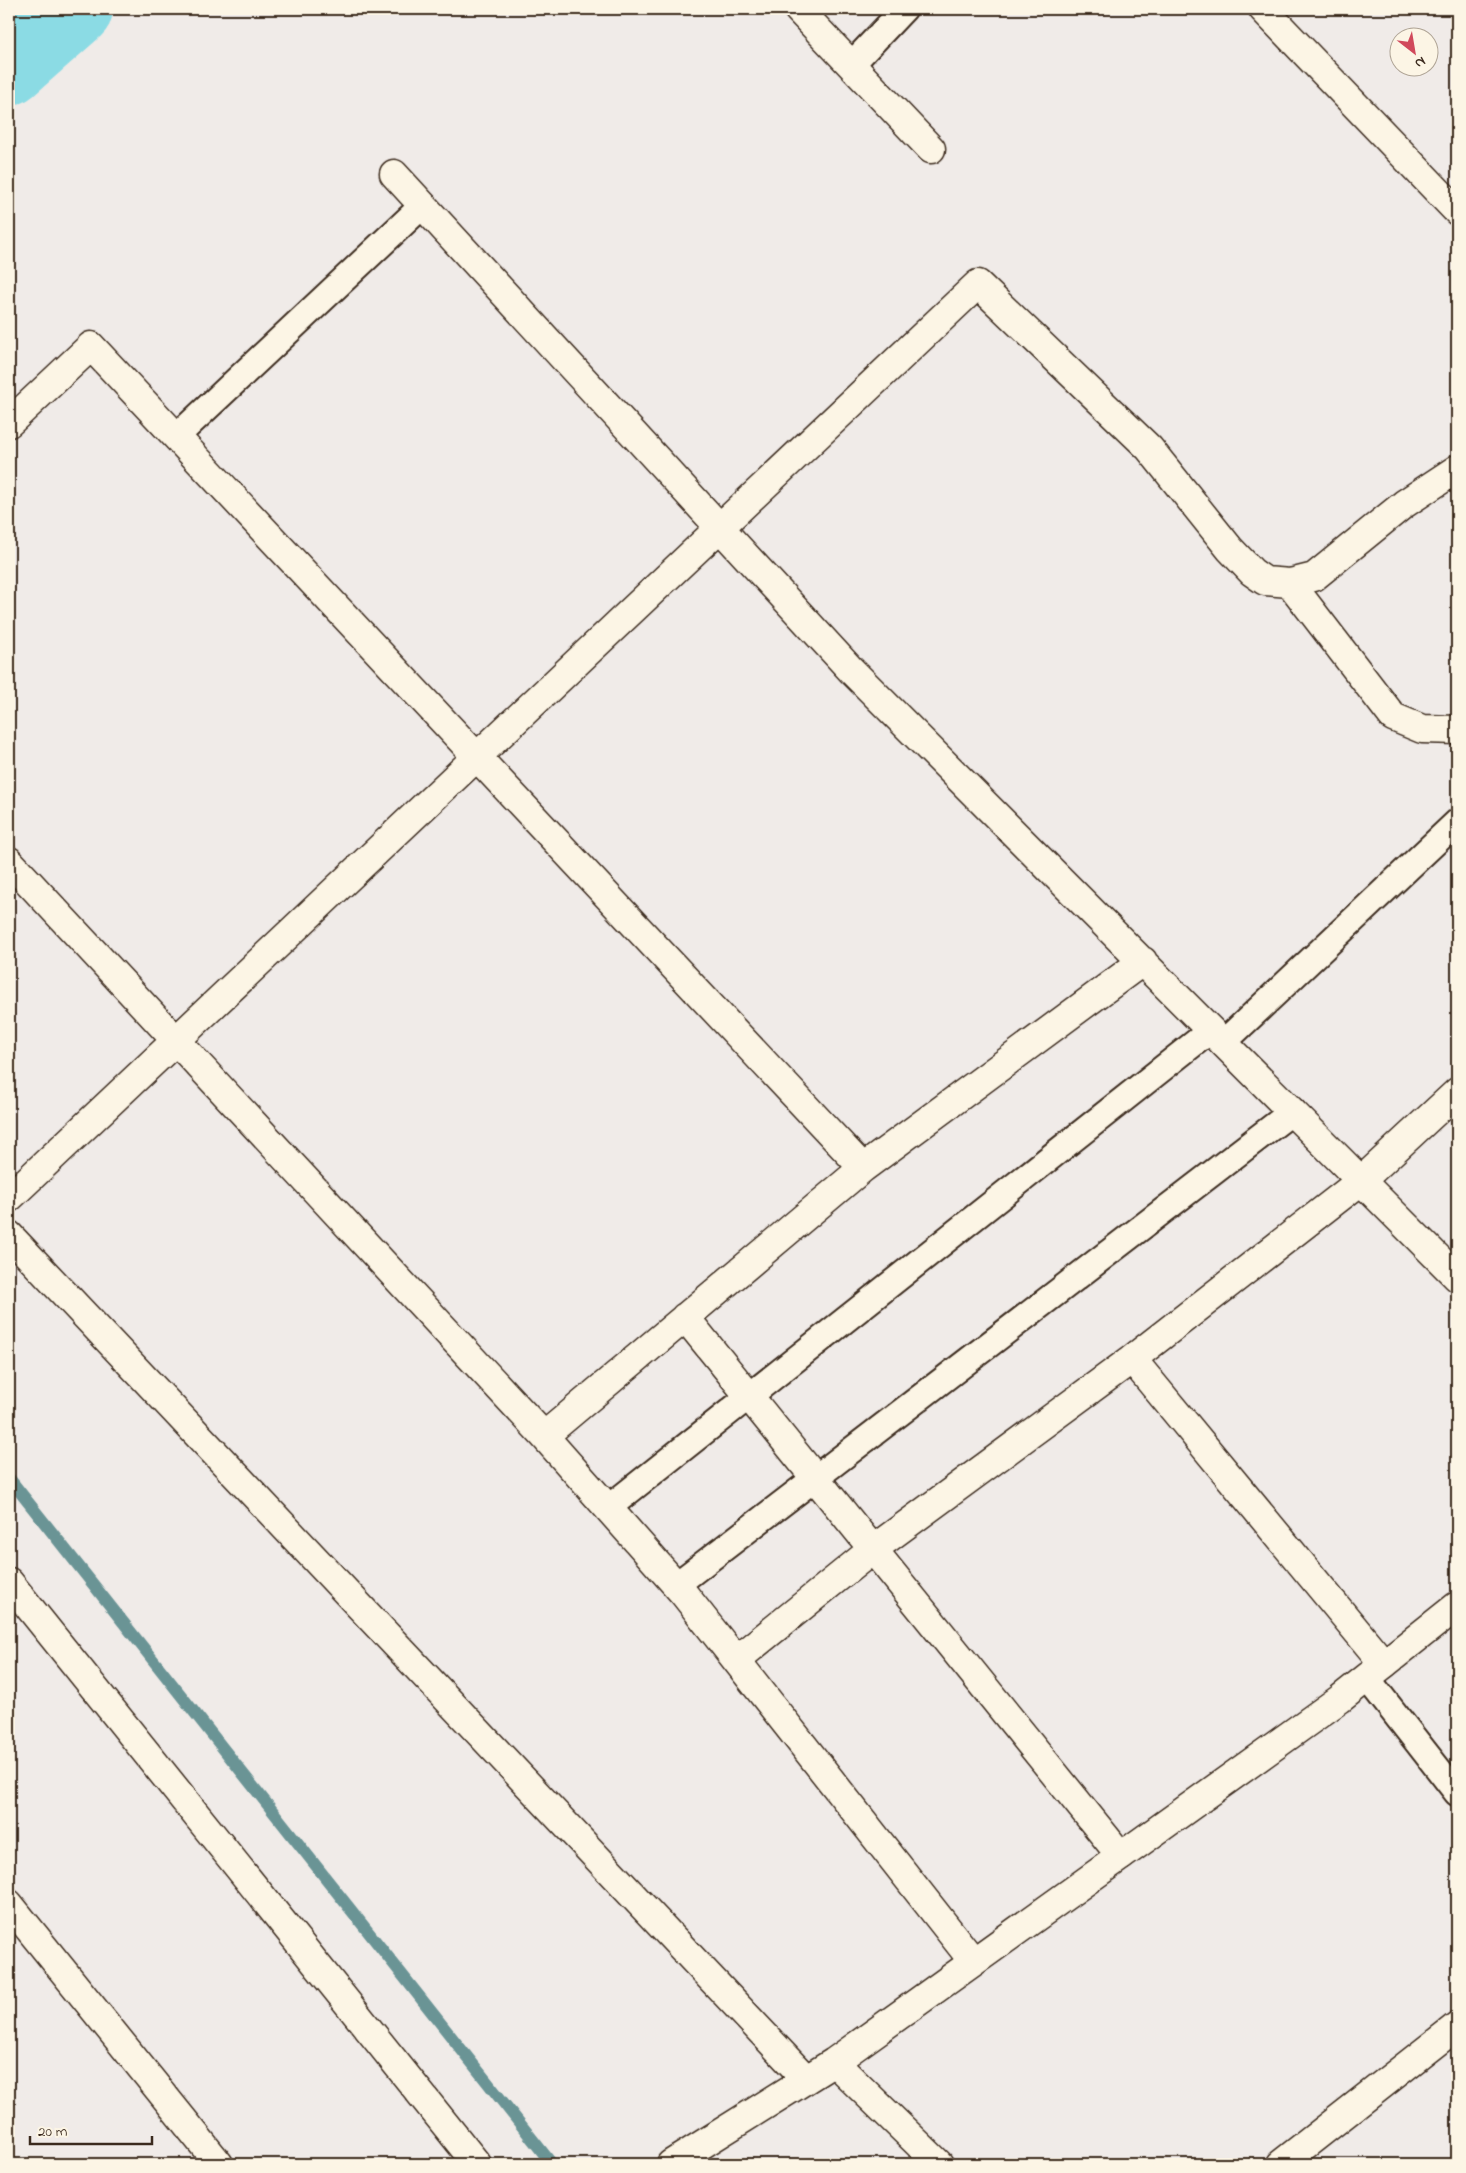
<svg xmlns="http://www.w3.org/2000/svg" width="1466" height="2173" font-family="'Indie Flower',sans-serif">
	<rect width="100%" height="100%" fill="#f0ebe8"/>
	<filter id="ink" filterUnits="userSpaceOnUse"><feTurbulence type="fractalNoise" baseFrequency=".02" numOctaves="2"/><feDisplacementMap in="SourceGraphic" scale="10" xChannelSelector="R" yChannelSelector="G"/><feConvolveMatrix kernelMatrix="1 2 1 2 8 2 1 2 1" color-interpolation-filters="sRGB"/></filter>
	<g filter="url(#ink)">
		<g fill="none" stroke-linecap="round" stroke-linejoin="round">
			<!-- stream -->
			<path stroke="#6b9495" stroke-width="12" d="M9 1478 552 2164"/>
			<!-- river -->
			<path stroke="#8bdbe4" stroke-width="74" d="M9 68 76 9"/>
			<!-- lane casing -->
			<g stroke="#3b2a1e" stroke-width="29">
				<path id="lane" d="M851 65 904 9
					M176 437 422 206
					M1224 1042 1457 822
					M608 1508 1211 1030
					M676 1585 1293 1111
					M1367 1678 1457 1793"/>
			</g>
			<!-- street casing -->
			<g stroke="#3b2a1e" stroke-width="31">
				<path id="street" d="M798 9 931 149
					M1263 9 1457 211
					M394 174 851 670 1457 1277
					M9 423 91 346 863 1168
					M1290 583 1393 717 1422 729 1457 730
					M9 861 544 1436 684 1594 973 1961
					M9 1198 978 284 1149 448 1230 549 1252 572 1265 581 1290 583 1314 577 1404 504 1457 469
					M9 1235 806 2079
					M685 1317 1121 1856
					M1132 1359 1384 1664
					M544 1436 863 1168 1143 961
					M9 1582 477 2164
					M736 1660 872 1550 1132 1359 1362 1180 1457 1092
					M9 1904 219 2164
					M1281 2164 1457 2026"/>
			</g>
			<!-- secondary casing -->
			<g stroke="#3b2a1e" stroke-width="31">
				<path id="secondary" d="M834 2062 939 2164
					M671 2164 834 2062 1340 1699 1457 1606"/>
			</g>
			<!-- lane -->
			<use href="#lane" stroke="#fcf5e5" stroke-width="25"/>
			<!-- street -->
			<use href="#street" stroke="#fcf5e5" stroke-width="28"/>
			<!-- secondary -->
			<use href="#secondary" stroke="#fcf5e5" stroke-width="28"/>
		</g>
	</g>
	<!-- margin -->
	<rect width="1466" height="2173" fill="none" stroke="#fcf5e5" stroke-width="30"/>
	<rect x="15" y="15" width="1436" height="2143" fill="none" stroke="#3b2a1e" stroke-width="2" filter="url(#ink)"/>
	<!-- north arrow -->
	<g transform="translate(1414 52) rotate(149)"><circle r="24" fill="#fcf5e5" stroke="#afa495"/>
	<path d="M0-4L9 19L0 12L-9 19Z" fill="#d1495b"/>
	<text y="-8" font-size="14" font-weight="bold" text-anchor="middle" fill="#3b2a1e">N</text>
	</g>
	<!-- scale -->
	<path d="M30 2136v8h122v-8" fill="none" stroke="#3b2a1e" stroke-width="2.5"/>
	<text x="38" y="2136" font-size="15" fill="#3b2a1e" stroke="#fcf5e5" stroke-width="4" paint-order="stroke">20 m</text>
</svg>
